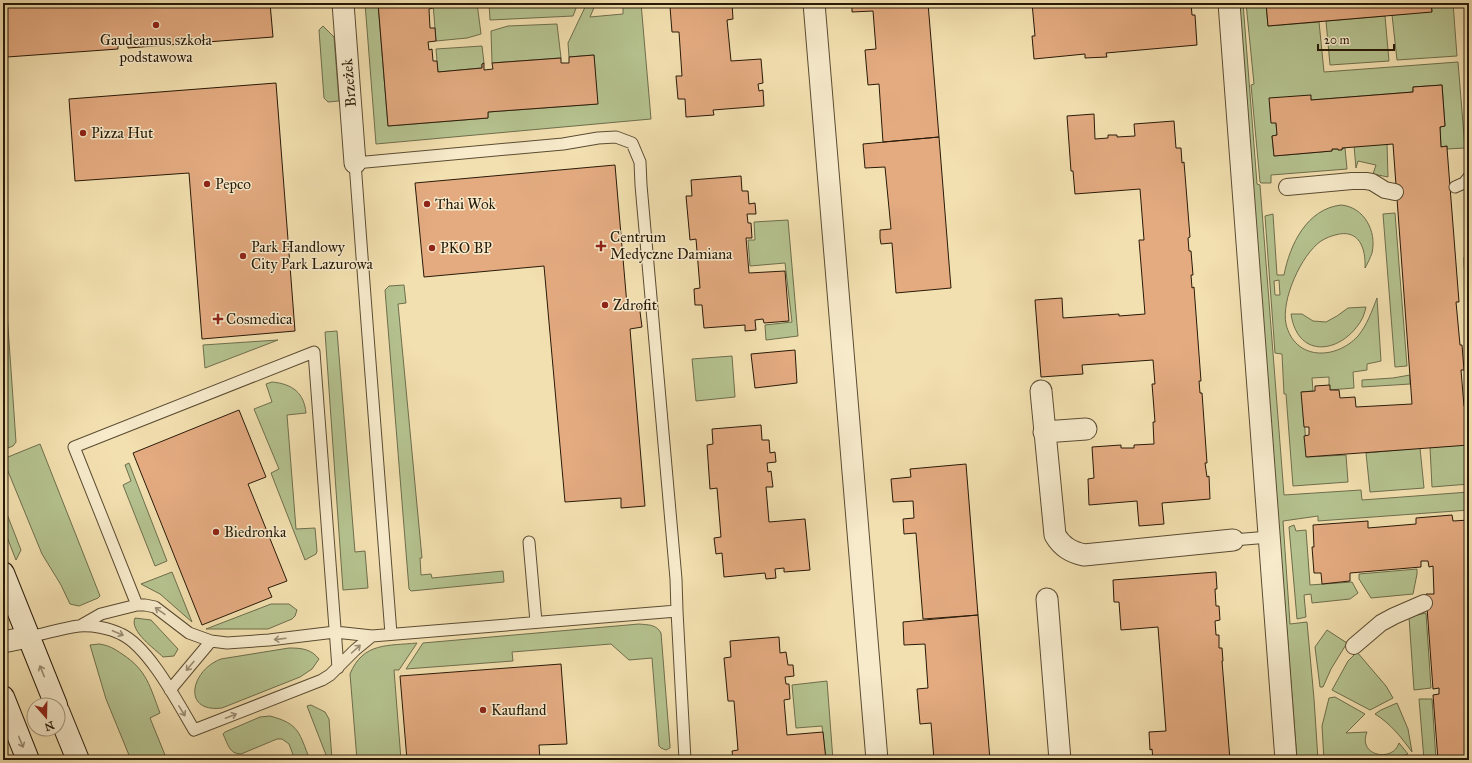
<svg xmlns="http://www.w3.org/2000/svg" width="1472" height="763" font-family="'IM FELL Great Primer',serif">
	<rect width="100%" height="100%" fill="#f3e0b0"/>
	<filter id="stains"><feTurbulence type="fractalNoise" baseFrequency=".005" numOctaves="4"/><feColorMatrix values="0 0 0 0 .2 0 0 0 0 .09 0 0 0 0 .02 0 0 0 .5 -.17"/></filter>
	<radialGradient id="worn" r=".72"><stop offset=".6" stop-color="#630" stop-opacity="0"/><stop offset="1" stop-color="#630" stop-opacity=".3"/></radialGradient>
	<!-- green -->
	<path fill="#b5c390" stroke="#6e6e4c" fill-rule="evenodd" d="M365 3H378L388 126 488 118V112L597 104 594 55 569 57 568 43 587 3H596L590 17 623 14V3H641L651 119 376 144Z
		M433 3H477L481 34 467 38 436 41Z
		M489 3H578L573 16 490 20Z
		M1238 3H1243L1257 184 1260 185 1284 495 1361 490 1362 500 1469 492V510L1318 521V516L1283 521 1290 624 1307 622 1314 699 1318 760H1297Z
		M1246 3H1266L1268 26 1319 22 1324 72 1458 62 1465 148 1447 149V146L1441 147 1440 127 1445 126 1442 85 1413 87V92L1311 100 1276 123 1277 135 1272 136 1274 156 1332 151V149H1338L1339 150 1345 148 1347 169 1271 175V183H1261L1260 182 1251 85 1254 84Z
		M1431 3H1453L1457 56 1397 60 1392 15 1432 11Z
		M1385 16 1389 61 1330 65 1326 21Z
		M557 24 561 58 492 63 491 31 508 26Z
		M323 26 334 37 339 101 328 102 324 98 319 30Z
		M482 46 484 63 482 64V68L438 72 436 49Z
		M1387 143 1388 177 1373 174 1376 165 1358 161 1356 168 1354 146Z
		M1341 205C1364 207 1377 231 1372 253 1370 258 1368 263 1365 268 1366 248 1359 228 1335 235 1331 236 1326 238 1321 241 1301 255 1281 300 1286 324 1295 361 1336 360 1358 336 1367 325 1372 311 1377 298L1381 361 1367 364V370L1353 372 1354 388 1329 390V377L1312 378 1313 391 1302 392 1307 457 1346 455 1348 482 1293 486 1286 394H1284L1282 354 1275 353 1265 216 1273 214 1277 275H1284C1290 244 1307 209 1341 205ZM1279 280 1280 295H1275L1274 281Z
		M1395 213 1407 366 1395 367 1383 214Z
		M788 220 798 336 766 340 765 325 792 322 785 263 750 266 748 240H755L754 222Z
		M3 255 16 442 13 446 3 450Z
		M1464 257H1469V325L1464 264Z
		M404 285 406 303 398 304 422 558H420L421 575 431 574 432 578 503 571 504 582 411 591 409 589 385 290 389 286Z
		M1366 307C1365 311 1364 315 1362 319 1343 353 1298 361 1291 314H1302L1313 321 1326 322 1337 316 1348 308Z
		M337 331 355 552 365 551 368 588 343 590 325 332Z
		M278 340 205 368 203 345Z
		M732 356 735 397 696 401 692 359Z
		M1410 375V384L1362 387V380L1393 378Z
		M272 382C293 384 304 393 306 413L287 415 296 529 315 528 317 551 316 554 305 560 271 473 279 469 254 409 272 402 266 384Z
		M40 444 100 596 98 598 79 606 70 604 61 585 42 554 3 459Z
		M1469 444V484L1432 487 1430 447Z
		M1420 448 1424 488 1370 492 1366 453Z
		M129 463 167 561 155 566 123 485 131 481 125 465Z
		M3 504 21 550 16 560 3 527Z
		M1294 525 1296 531 1306 530 1310 585 1352 582 1358 593 1350 599 1312 603 1311 594 1304 595 1306 617 1297 619 1289 527Z
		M1417 569V574L1413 594 1371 598 1359 579V574Z
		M172 572 192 622 160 594 141 584Z
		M271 604H289L297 610 295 616 292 619 268 629H206Z
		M1426 613 1431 688 1414 690 1409 617Z
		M135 618 151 620 178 649 174 656 163 657C155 649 129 631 135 618Z
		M639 624C648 625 656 624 661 633L670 746V748L666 750 661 748 659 746 652 658 629 660 611 644 512 652 513 661 406 669 423 643Z
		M1327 630 1347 643 1331 669 1323 687H1320L1315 647Z
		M417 643 399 670H394L401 760H357L350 674C363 642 388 646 417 643Z
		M99 644C108 645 115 649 122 654 147 670 150 687 160 713L150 718 167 760H131L106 699 90 645Z
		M289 648C302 648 311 649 319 659L312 669 300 677 222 708C181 713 191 670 221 659Z
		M1357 652 1386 686 1393 698 1370 710 1332 690 1348 661Z
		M827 681 833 760H826L822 726 796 728 792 685Z
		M1335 697 1365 714 1346 733 1367 732C1357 756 1393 763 1399 743L1408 754 1390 760H1324L1322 726 1329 698Z
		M1419 699H1432L1436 760H1424Z
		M1397 703 1408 729 1412 752C1401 737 1391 724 1375 714L1381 710Z
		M311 705 325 712 329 719 332 760H328L307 706Z
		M270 716C300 724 299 733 310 760H295L289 744 282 739H277L241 754C229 754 228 744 223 734L225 732 260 717Z"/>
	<!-- building -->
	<path fill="#e4ab81" stroke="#281a08" d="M3 3H270L273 37 128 48V44L118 45V49L7 57Z
		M378 3H433V8L429 9 430 28H435L436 41 428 42 429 50 432 49 433 61H437L438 72 482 68V64L484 63V70L493 69 492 63 561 58V63H569V57L594 55 598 104 488 112V118L388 126Z
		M676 3H732L733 19 727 20 731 61 761 59 763 83 758 84 759 91 763 90 764 106 713 110 714 115 686 117 685 99H678L676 76H682L679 32H672L670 7H676Z
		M852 3H928L939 137 883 142 879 84 868 85 865 50 876 49 873 11 852 12Z
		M1032 3H1102L1103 6 1142 3H1191L1192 15H1195L1197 45 1106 53 1107 57 1085 58V54L1034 59 1032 36H1035Z
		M1266 3H1431L1432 12 1268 26Z
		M276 83 295 331 202 339 189 173 75 181 69 99Z
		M1442 85 1445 126 1440 127 1441 147 1447 146V148L1459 302H1456L1460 345H1462L1464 370H1461L1464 406H1467L1469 445 1306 457 1304 436 1309 435V427H1304L1301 392 1315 391V386L1330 385V390H1339L1340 398 1355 397 1356 407 1412 404 1393 144 1342 148V150H1338V149H1332V151L1274 156 1272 136 1277 135 1276 123H1271L1269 98 1311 95V100L1413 92V87Z
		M1094 114 1095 139 1108 138V135H1117V137L1135 136 1134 124 1174 121 1176 148H1181L1182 163 1184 162 1190 237 1188 238 1189 251H1191L1193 275H1191L1192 288 1194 287 1201 381H1199L1200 393H1202L1207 463H1205L1207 477 1209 476 1210 499 1162 503 1164 524 1139 526 1137 501 1089 505 1088 479 1094 478 1092 447 1121 445V448H1134V445L1154 444 1153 422H1155L1152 384H1155L1153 360 1082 365 1083 374 1041 377 1035 300 1062 298 1063 318 1119 314V316L1145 314 1139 240H1144L1140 189 1075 194 1073 171H1071L1067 116Z
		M939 137 951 288 896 293 892 243 881 244 880 238V230L891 229 885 167 865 168 863 144Z
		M615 165 627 305 639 304 642 327 630 329 645 506 621 508V498L565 502 544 266 424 277 415 183Z
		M741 176 742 191H748L749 204 755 203 756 214H747L748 223H751L752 238H746L749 273 785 271 789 321 764 323 763 319 755 320 756 330 745 331V325L704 328 702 305H695L694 289 700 288 696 239 690 240 686 196H692L691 180Z
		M795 350 797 383 755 388 751 354Z
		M239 410 266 477 248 484 287 581 268 588 272 597 202 625 133 453Z
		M761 425 762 440H769L770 453 775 452 776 462 767 463 768 472 771 471 773 487H766L769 522 805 519 810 570 784 572V568L775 569 776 578 766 579 765 573 724 577 722 553 716 554 714 538 721 537 717 488 710 489 707 445 713 444 712 429Z
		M966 464 978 615 923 619 916 533 904 534 903 519 914 518 913 501 893 502 891 479 911 477 910 469Z
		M1452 515 1453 521 1469 520V760H1438L1433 695 1439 694V688L1433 689 1426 594H1434L1433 566 1429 567 1428 561H1421V567L1350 573V581L1322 584 1321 573H1314L1312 547H1314L1313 525 1368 521V528L1416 524V518Z
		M1216 572 1217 589H1215L1216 606H1219L1220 620 1215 621 1216 635H1219V648H1222L1223 661H1222L1230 760H1153L1152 749 1150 750 1149 732 1166 731 1158 627 1121 630 1119 602H1114L1113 580Z
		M978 615 990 760H934L931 723 920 724 917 689 928 688 925 644 904 645 903 622Z
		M779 637 780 653 786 652 788 665H793L794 676 785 677 786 684H789L790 699 784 700 787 735 823 732 826 760H733L732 751 738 750 734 701H728L724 658 731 657 730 641Z
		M561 664 567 744 539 745 540 760H407L400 676Z"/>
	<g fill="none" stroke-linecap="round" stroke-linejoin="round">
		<!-- service casing -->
		<g stroke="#5b4c32" stroke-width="13">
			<path id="service" d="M1455 187 1464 183 1469 177
				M1233 540 1269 537
				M529 542 536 622
				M137 605 74 447 314 352 338 668
				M80 626 101 614 137 605H145L155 607 189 633 211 641 227 643 269 640 335 632 372 636 677 611 685 760
				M391 634 367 323 355 163 563 144 598 138 616 137 632 143 640 162 641 185 676 579 677 611
				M28 637C45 634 62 628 79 626 92 625 109 628 121 634 149 647 178 703 194 730L322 680 330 675 355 650 372 636
				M170 690 211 641"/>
		</g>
		<!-- pedestrian casing -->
		<g stroke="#5b4c32" stroke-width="18">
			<path id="pedestrian" d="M1287 187 1352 181H1366L1372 182 1385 190 1395 192
				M1354 646 1381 623 1394 616 1424 603"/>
		</g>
		<!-- minor casing -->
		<g stroke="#5b4c32" stroke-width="23">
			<path id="minor" d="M343 3 355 163
				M814 3 877 760
				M1229 3 1286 760
				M1041 391 1055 535C1062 547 1071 552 1084 555L1233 540
				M1044 432 1086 429
				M1047 599 1060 760
				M3 642 28 637"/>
		</g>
		<!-- secondary casing -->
		<g stroke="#281a08" stroke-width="24">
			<path id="secondary" d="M3 573 56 705
				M3 697 28 760
				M58 711 78 760"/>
		</g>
		<!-- service -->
		<use href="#service" stroke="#f7ebcc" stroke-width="11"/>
		<!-- pedestrian -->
		<use href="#pedestrian" stroke="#f7ebcc" stroke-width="16"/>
		<!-- minor -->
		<use href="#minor" stroke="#f7ebcc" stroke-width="21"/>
		<!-- secondary -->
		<use href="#secondary" stroke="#f7ebcc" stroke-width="22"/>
	</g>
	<!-- one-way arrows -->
	<defs><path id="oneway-shaft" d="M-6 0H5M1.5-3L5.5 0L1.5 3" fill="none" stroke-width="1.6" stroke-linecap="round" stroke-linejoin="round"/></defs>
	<g stroke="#9a8d74">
		<use href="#oneway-shaft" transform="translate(160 611) rotate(-145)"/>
		<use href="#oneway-shaft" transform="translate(118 633) rotate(23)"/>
		<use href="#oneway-shaft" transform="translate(280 639) rotate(173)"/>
		<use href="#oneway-shaft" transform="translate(356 649) rotate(-42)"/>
		<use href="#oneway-shaft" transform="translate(190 666) rotate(130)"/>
		<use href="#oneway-shaft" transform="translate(42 671) rotate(-112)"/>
		<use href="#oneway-shaft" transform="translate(182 711) rotate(58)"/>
		<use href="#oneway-shaft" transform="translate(231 716) rotate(-21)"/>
		<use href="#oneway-shaft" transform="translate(21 742) rotate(68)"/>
	</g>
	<!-- markers -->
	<g fill="#8f2418" stroke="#f7ebcc" stroke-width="1.5">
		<circle cx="156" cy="25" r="4"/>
		<circle cx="83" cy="133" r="4"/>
		<circle cx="207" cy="184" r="4"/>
		<circle cx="427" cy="204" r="4"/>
		<path d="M599 240h4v4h4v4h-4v4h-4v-4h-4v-4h4z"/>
		<circle cx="432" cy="248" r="4"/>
		<circle cx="243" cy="256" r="4"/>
		<circle cx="605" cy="305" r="4"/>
		<path d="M216 313h4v4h4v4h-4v4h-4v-4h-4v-4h4z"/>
		<circle cx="216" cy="532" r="4"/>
		<circle cx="483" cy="710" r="4"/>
	</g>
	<g text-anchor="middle" stroke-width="3" stroke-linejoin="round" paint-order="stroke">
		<!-- poi labels -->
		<g font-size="15" fill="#281a08" stroke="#f7ebcc" text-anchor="start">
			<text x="156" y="45" text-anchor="middle">Gaudeamus szkoła<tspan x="156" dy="17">podstawowa</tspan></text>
			<text x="91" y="138">Pizza Hut</text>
			<text x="215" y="189">Pepco</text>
			<text x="435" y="209">Thai Wok</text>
			<text x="610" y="242">Centrum<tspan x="610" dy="17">Medyczne Damiana</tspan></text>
			<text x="251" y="252">Park Handlowy<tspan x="251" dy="17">City Park Lazurowa</tspan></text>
			<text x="440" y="253">PKO BP</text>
			<text x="613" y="310">Zdrofit</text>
			<text x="226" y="324">Cosmedica</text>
			<text x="224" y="537">Biedronka</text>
			<text x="491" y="715">Kaufland</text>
		</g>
		<!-- street labels -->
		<g font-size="15" fill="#281a08" stroke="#f7ebcc">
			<text transform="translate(349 83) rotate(-95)" y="5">Brzeżek</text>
		</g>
	</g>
	<!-- margin -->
	<rect width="1472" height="763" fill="none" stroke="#f3e0b0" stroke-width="16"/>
	<rect x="4" y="4" width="1464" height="755" fill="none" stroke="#281a08" stroke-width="2"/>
	<rect x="8" y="8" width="1456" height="747" fill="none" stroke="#281a08"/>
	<!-- north arrow -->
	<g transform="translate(46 717) rotate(160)"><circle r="19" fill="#f7ebcc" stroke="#a4977e"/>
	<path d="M0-3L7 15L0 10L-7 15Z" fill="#8f2418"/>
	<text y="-6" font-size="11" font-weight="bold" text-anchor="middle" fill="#281a08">N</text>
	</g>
	<!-- scale -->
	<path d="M1318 44v6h76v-6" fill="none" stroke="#281a08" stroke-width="2"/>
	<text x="1324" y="44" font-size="12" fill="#281a08" stroke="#f7ebcc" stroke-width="3" paint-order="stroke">20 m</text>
	<rect width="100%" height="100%" filter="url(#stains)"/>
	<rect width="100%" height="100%" fill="url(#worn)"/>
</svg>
